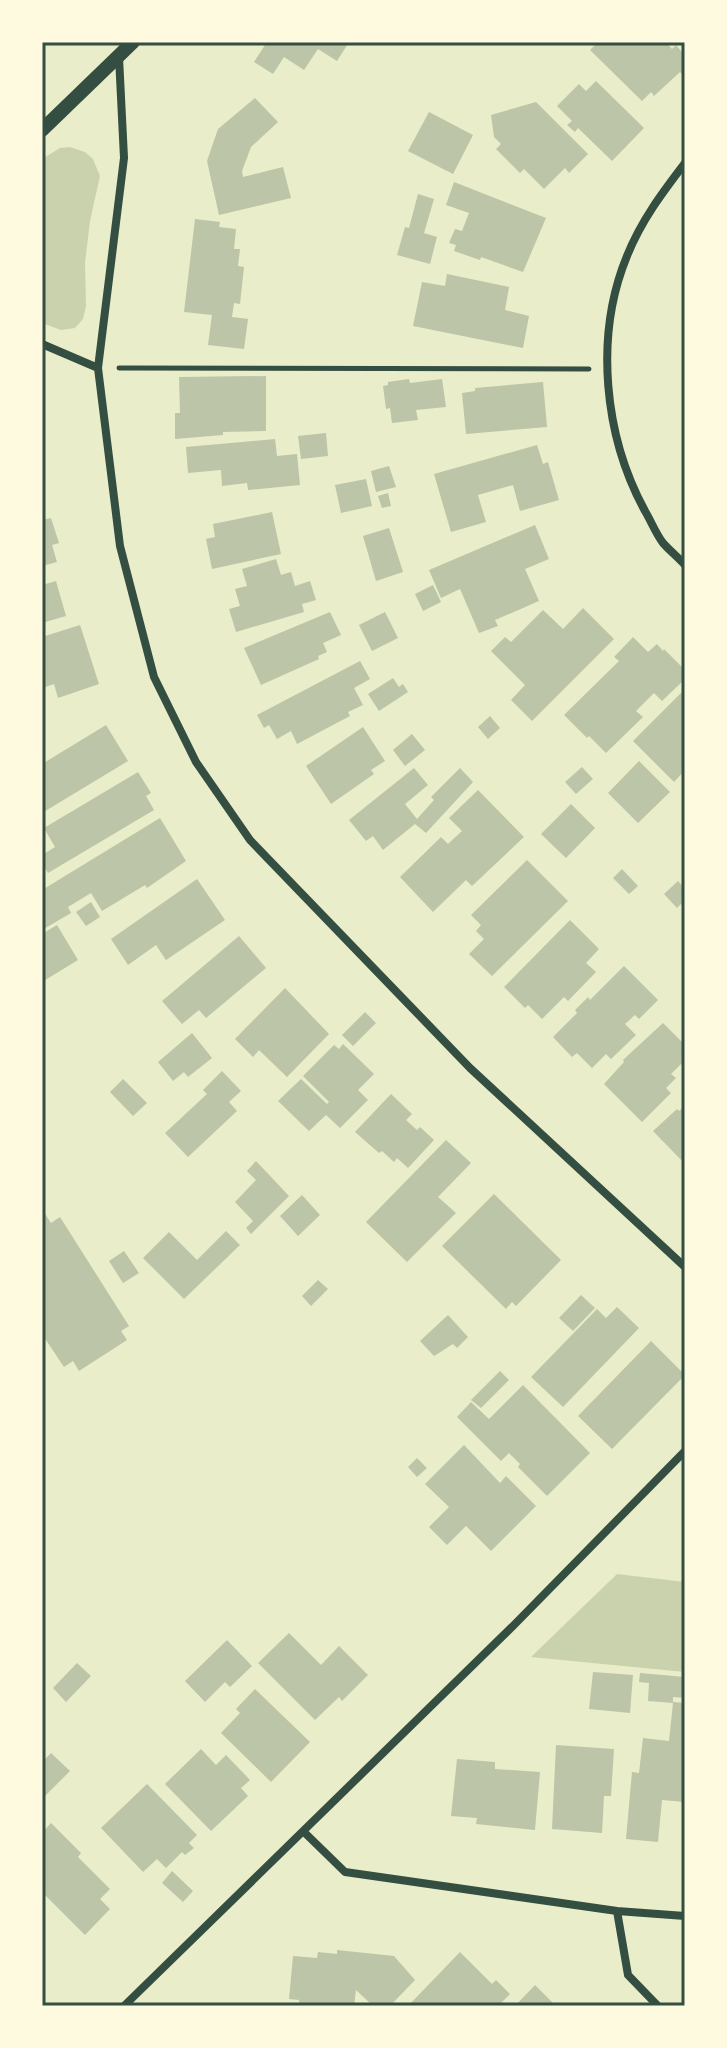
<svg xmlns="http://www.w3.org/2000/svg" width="727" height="2048" font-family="'Source Sans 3',sans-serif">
	<rect width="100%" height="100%" fill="#e9edc9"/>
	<!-- green -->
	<path fill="#cad2ad" d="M70 147 85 152 93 159 100 176 90 221 85 263 86 306 83 319 75 328 61 330 42 323V159L60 148Z
		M617 1574 685 1582V1672L531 1657Z"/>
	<!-- building -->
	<path fill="#bcc5a7" d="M267 42H349L337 61 318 49 304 70 284 57 273 74 254 62Z
		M598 42H666L672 49 676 45 685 56V77L680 72 654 96 651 92 642 101 590 50Z
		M596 81 644 128 612 161 578 128 575 132 567 125 572 121 557 106 579 84 586 91Z
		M255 98 278 122 251 147 242 171 243 177 283 167 291 198 219 215 207 161 218 129Z
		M536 102 588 154 569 173 565 168 544 189 524 169 520 173 496 149 501 144 494 137 491 115Z
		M429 112 473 135 453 174 408 151Z
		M454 182 546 218 523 272 481 257 480 260 454 251 456 245 449 243 455 229 462 231 469 213 446 205Z
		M418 194 434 199 424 233 437 237 430 264 397 255 405 227 409 228Z
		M195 219 220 222 219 227 236 229 234 249H240L238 266 244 267 240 304 234 303 232 317 248 319 244 349 208 345 212 315 184 312Z
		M447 274 509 287 505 310 529 316 523 348 413 326 422 282 445 286Z
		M266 376V431L223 432V435L175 439V413H180L179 377Z
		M409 379 410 383 442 379 446 407 416 410 418 420 392 423 390 408 386 409 383 386 388 385V382Z
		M543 382 547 427 466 434 462 393 475 391V388Z
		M326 433 328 456 301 459 298 436Z
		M275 439 277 456 297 454 300 485 248 490 247 483 222 486 221 470 188 473 186 447Z
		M537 445 543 464 548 462 559 500 520 511 513 485 478 495 486 522 451 532 434 474Z
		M389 466 396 487 376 492 371 471Z
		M366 479 372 506 341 513 335 485Z
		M388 493 391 506 382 508 378 496Z
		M272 512 281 554 212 569 206 539 215 537 213 524Z
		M51 518 59 543 52 545 57 562 42 566V520Z
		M535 525 549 559 525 569 539 601 495 620 498 626 479 633 460 589 441 598 429 570Z
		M389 528 403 572 376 581 363 536Z
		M276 559 281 575 291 572 295 586 310 581 316 600 302 604 304 612 236 632 229 609 240 606 235 589 247 586 242 569Z
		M56 581 66 616 42 623V585Z
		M433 585 441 602 423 611 415 594Z
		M583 608 614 639 532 721 511 700 525 685 491 651 505 637 511 642 543 610 563 629Z
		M330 612 341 635 323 643 327 652 318 656 319 659 261 685 244 648Z
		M385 612 398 638 372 651 359 625Z
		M80 625 99 684 58 698 54 684 42 688V637Z
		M633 637 648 652 657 644 663 651 664 649 685 670V679L662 701 654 693 636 711 643 717 606 753 589 736 587 738 564 715 619 661 614 657Z
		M360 661 370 679 354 688 363 705 348 712 350 716 297 744 291 731 277 739 269 725 264 728 257 715Z
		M393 678 399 687 403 684 408 692 379 711 368 694Z
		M685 689V770L674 782 633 741Z
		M490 716 500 728 488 739 478 727Z
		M106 725 128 761 42 813V764Z
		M363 727 385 761 371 770 374 774 331 804 306 766Z
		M412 734 425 750 405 766 393 750Z
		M639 761 670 792 638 823 608 793Z
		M582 767 593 779 576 794 565 782Z
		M414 768 428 785 405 804 417 819 434 800 431 797 460 768 473 782 426 833 415 824 383 850 373 836 366 841 349 820Z
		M138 772 151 793 146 796 154 810 48 873 42 863V855L55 847 44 828Z
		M478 790 524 837 472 886 466 880 433 912 400 877 441 837 448 844 462 831 449 818Z
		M571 804 595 828 566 858 541 834Z
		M160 818 186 861 147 888 145 885 102 911 91 893 68 907 71 913 42 930V890Z
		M527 860 568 901 492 976 469 954 484 939 476 931 481 925 471 915Z
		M622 869 638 886 629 894 613 878Z
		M197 879 225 920 166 960 156 945 128 965 111 939Z
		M678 881 685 889V900L677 908 664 894Z
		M91 902 100 917 86 926 76 912Z
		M570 920 599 949 586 963 596 972 568 1001 564 997 542 1019 528 1005 525 1008 504 987Z
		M57 925 78 960 42 982V934Z
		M239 936 266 968 206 1018 199 1010 182 1024 162 1001Z
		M624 966 658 1000 639 1019 635 1015 625 1024 636 1035 611 1059 606 1054 592 1068 577 1053 572 1057 553 1037 577 1013 575 1010 588 997 590 1000Z
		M285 988 329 1034 287 1077 259 1050 253 1057 235 1039Z
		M365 1012 376 1023 353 1046 342 1035Z
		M663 1023 685 1045V1060L671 1074 676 1078 666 1088 671 1093 642 1122 604 1084 624 1062 623 1060Z
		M192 1033 212 1058 188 1077 184 1072 173 1081 158 1062Z
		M343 1044 374 1074 358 1090 368 1100 340 1128 326 1115 309 1131 278 1101 301 1079 327 1104 329 1102 303 1076 334 1045 339 1049Z
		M222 1071 241 1091 229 1102 237 1111 188 1157 165 1133 207 1094 203 1090Z
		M123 1079 147 1103 133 1116 110 1092Z
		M391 1094 412 1114 406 1120 417 1130 420 1127 434 1140 408 1168 397 1158 394 1162 382 1151 379 1153 355 1132Z
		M685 1105V1164L653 1131 677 1109 679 1111Z
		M446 1140 471 1163 438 1197 456 1213 407 1262 366 1222Z
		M256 1161 289 1196 251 1234 246 1228 253 1221 235 1202 256 1180 247 1171Z
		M494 1194 561 1260 516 1306 512 1302 506 1309 442 1246Z
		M302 1195 320 1215 298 1236 280 1216Z
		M42 1209 51 1223 60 1217 129 1326 121 1331 127 1340 79 1371 73 1361 64 1367 42 1334Z
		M226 1231 240 1245 184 1299 143 1258 169 1232 197 1260Z
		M124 1251 139 1273 123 1283 109 1261Z
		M318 1280 328 1289 311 1306 302 1296Z
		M581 1295 595 1308 573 1331 559 1318Z
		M617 1307 639 1328 563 1407 531 1377 597 1309 606 1318Z
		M448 1315 468 1337 457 1348 453 1344 434 1356 420 1341Z
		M651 1341 685 1375 612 1449 578 1416Z
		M500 1371 509 1380 481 1408 471 1400Z
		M523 1385 590 1453 547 1496 518 1467 520 1464 509 1453 501 1461 457 1417 471 1402 489 1419Z
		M464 1445 500 1483 506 1476 536 1506 491 1551 466 1526 447 1545 429 1527 449 1507 425 1484Z
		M417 1458 427 1468 417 1477 408 1467Z
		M289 1633 321 1665 339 1646 368 1675 342 1701 339 1697 315 1720 258 1663Z
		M227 1640 252 1666 230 1687 225 1682 205 1702 185 1681Z
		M77 1663 91 1676 66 1702 53 1688Z
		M593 1672 633 1675 630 1713 589 1709Z
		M640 1673 685 1677V1698L673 1697V1702L685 1703V1802L662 1800 658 1842 626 1839 632 1772 639 1773 643 1738 669 1741 673 1703 648 1701 649 1683 639 1682Z
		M255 1689 310 1742 271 1782 221 1733 240 1713 236 1709Z
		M556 1745 614 1749 611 1796H604L602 1833 552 1829Z
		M201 1749 216 1765 226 1755 250 1780 241 1788 248 1796 211 1831 165 1784Z
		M51 1753 70 1771 42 1799V1762Z
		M457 1759 495 1762V1769L540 1772 535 1830 476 1824 477 1818 451 1816Z
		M147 1784 197 1835 189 1843 194 1848 185 1855 182 1852 166 1868 157 1859 143 1872 101 1828Z
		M51 1823 81 1853 78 1857 110 1889 100 1899 110 1909 85 1935 42 1892V1833Z
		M172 1871 193 1891 183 1902 162 1883Z
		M337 1950 394 1956 415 1980 390 2006H373L356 1990 354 2006H299V2000L289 1999 293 1956 317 1958 318 1952 337 1954Z
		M460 1952 492 1984 496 1980 510 1994 498 2006H408Z
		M535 1985 556 2006H515Z"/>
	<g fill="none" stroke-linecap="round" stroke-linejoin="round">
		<!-- path -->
		<path stroke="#344e41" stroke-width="5" d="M119 368 589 369"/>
		<!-- minor -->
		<path stroke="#344e41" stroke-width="8" d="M685 163C662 193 641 221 627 256 594 336 604 436 645 511 651 521 656 534 663 543 670 551 678 557 685 565
			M42 344 98 368 120 546 154 677 196 762 250 840 470 1068 685 1267
			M98 368 124 158 119 57
			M304 1832 345 1872 617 1911 685 1916
			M617 1911 628 1975 658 2006
			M124 2006 513 1626 685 1451"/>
		<!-- tertiary -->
		<path stroke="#344e41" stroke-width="14" d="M42 130 133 42"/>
	</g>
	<!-- border -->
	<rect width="727" height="2048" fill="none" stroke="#fefae0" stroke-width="88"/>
	<rect x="44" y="44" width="639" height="1960" fill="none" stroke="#344e41" stroke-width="3"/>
</svg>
